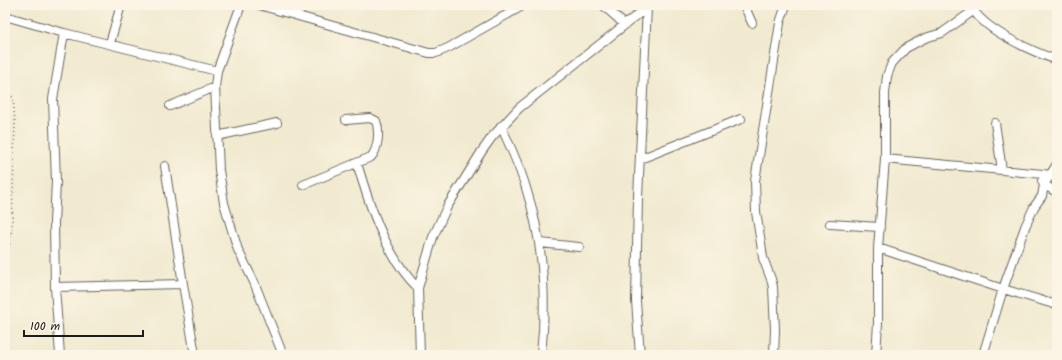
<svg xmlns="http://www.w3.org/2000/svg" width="1062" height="360" font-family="Kalam,sans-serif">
	<rect width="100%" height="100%" fill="#fcf5e5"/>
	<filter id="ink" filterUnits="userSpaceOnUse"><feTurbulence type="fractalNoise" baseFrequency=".025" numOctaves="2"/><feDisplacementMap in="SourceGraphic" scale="8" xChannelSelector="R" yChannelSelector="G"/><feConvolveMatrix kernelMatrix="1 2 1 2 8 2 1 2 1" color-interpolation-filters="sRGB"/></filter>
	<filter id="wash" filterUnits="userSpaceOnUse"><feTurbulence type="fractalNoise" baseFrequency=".012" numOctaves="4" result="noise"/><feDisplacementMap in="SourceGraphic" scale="16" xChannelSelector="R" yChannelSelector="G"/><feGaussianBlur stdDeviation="0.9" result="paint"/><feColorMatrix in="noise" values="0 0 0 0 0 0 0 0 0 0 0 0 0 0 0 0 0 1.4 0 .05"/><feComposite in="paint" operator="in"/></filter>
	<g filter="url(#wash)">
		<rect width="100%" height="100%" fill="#f1ead0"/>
	</g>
	<g filter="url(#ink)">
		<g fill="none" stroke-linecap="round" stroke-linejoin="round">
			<!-- street casing -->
			<g stroke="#67645b" stroke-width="10">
				<path id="street" d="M241 5 217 71 215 87 219 170 224 203 238 250 254 282 283 355
					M259 5 429 53H436L448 48 524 5
					M603 5 624 24
					M744 5 752 23
					M971 5C980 29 1034 52 1057 60
					M5 16 64 33 217 71
					M110 43 121 5
					M170 106 215 87
					M995 123 1002 170
					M501 126C510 146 520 167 526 188 543 241 547 300 541 355
					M217 136 277 123
					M640 159 741 119
					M885 159 1043 174 1050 175 1057 178
					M357 163C369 204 386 257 418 288
					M165 166 183 284
					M1042 181 1044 185 1057 192
					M303 185 371 157C378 150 380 131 376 121L370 118 346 120
					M830 224 880 227
					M540 243 579 247
					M878 248 1003 289 1057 305
					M55 287 183 284 195 355
					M60 355 55 287 54 223 56 182 53 99 64 33
					M420 355 418 288 433 237 447 207 482 151 492 137 519 108 650 5
					M640 355 636 301 638 197 647 7
					M774 355 775 330 773 287 771 279 763 258 761 243 756 212 755 181 780 23 786 5
					M876 355 878 323V248L885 159V93L887 76 892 63 906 48 925 38 942 33 973 11
					M983 355 1003 289 1025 227 1034 207 1042 196 1044 185 1057 164"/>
			</g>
			<!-- path -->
			<path stroke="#67645b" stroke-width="1.5" stroke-dasharray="1 3" stroke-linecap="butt" d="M5 94H10L13 98 15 121 12 227 5 275"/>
			<!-- street -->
			<use href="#street" stroke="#fff" stroke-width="8"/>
		</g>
	</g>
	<!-- margin -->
	<rect width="1062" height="360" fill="none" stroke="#fcf5e5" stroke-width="20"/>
	<!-- scale -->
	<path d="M24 330v6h119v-6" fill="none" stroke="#1c1c1c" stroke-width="2"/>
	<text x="30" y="330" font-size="12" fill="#1c1c1c" stroke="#fcf5e5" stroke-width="3" paint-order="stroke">100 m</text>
</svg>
